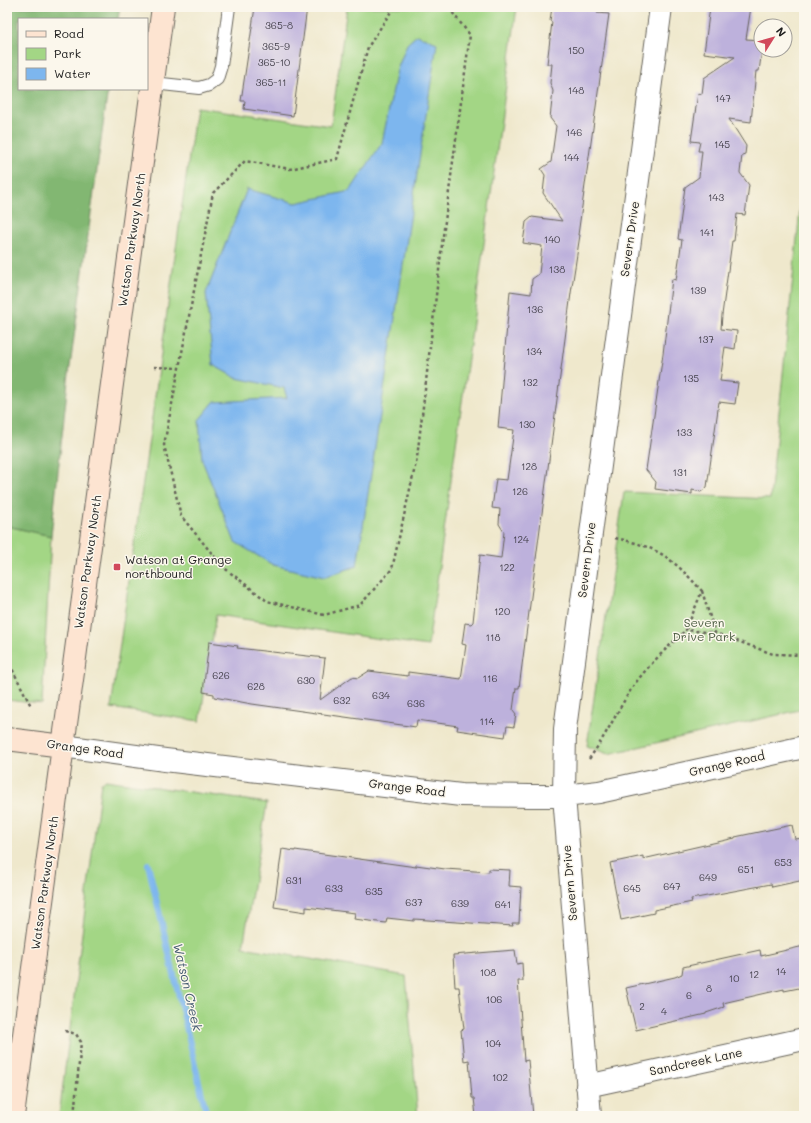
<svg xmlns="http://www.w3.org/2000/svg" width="811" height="1123" font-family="Mali,sans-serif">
	<rect width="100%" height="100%" fill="#fbf7ec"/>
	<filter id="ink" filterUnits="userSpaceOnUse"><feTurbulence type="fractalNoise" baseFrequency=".025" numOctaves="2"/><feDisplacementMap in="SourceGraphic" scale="8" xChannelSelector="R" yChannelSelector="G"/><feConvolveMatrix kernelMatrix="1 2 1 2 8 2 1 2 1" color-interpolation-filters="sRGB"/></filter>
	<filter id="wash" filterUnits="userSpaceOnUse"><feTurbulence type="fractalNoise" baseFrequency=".012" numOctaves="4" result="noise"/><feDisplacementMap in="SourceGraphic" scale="16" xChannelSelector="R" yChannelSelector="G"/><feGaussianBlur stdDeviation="0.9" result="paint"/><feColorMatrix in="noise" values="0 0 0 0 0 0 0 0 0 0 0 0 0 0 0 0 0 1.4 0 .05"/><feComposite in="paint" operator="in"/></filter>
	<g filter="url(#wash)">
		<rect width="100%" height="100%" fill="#efe8cc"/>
		<!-- green -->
		<path fill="#a3d685" stroke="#607950" d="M347 7H517L428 646 216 615 200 721 111 708 196 107 331 126Z
			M804 171V709L608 754 587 746 624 492 770 499Z
			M7 481V526L51 536 42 704 7 700Z
			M106 780 267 803 243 947 406 976 418 1116H59L101 783Z"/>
		<!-- forest -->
		<path fill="#82b772" stroke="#4f6a47" d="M7 7H120L118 19H19V89H108L68 381 51 536 7 526Z"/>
		<!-- water -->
		<path fill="#7db6ee" stroke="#4c6985" d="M417 35 437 43 357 566 324 577 273 565 235 542 202 460 199 420 214 402 287 398 284 388 236 378 213 365 206 293 247 189 296 203 350 191 382 143 397 70 407 44Z"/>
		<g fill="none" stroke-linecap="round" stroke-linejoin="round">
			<!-- stream -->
			<path stroke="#7db6ee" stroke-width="6" d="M148 864 207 1116"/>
		</g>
		<g id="blocks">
			<!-- building -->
			<path fill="#bdb1dc" d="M255 7H307L293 116 244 109 245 101H241Z
				M552 7H598L597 13 609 14 578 235H580L571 293 519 688H516L513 710 516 714 514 727 507 726 505 737 457 730 458 726 417 720 416 727 252 704 214 697V694L203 692 209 642 238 646 237 648 325 658 320 700 352 677 358 678 369 671 408 676V672L461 679 466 645 462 644 465 623 471 624 473 622 480 555 501 558 504 532 499 524 500 509 492 508 496 479 507 480 514 430 498 428 510 291 531 294 532 279 539 274 542 246 523 243 526 222 532 217 562 221 543 193 545 175 541 169 551 162 556 126 550 118 553 91 550 83 552 64H547L552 22 550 21Z
				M710 7H751L746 39 761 40 762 50 759 71H756L751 122 729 119 746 146 745 154 742 155 740 173 749 185 745 215 737 214 734 241H732L722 315 721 329 737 331 735 349 725 347 720 381 738 383 735 404 719 402 707 487 701 492 692 490V494L655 489 656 482 646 470 663 354 672 279 676 280 682 240 678 239 685 187 699 177 702 151H698L700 142 691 141 698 93 702 94 704 78 735 57 704 53Z
				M792 825 795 839 804 838V880L772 887 771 884 691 899 692 902 654 910V913L621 920 610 863 643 856V859L735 838V837Z
				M282 849 295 851V850L416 867V865L445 869 489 872V869L510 870 509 886 521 887 519 923H512L513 926 414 919V921L387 918 386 923 354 919 355 913 306 907V912L274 907Z
				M804 946V987L784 991V989L723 1003 724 1007 706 1013V1014L636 1030 626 988 675 977 682 974 683 967 760 950 761 956Z
				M515 950 517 964 522 963 523 981H518L520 1007 524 1061 528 1060 533 1116H476L474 1098H472L469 1060 464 1061 461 1030 464 1029 459 987H455L453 955Z"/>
		</g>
	</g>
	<g filter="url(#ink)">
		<use href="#blocks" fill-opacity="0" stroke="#66635a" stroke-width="1"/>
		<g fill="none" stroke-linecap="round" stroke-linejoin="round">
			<!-- lane casing -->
			<g stroke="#66635a" stroke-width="14">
				<path id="lane" d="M153 83 199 88 209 85 217 79 221 66 229 7"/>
			</g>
			<!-- street casing -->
			<g stroke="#66635a" stroke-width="24">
				<path id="street" d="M63 746 165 760 461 795 529 796H564L599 792 804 747
					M587 1086 804 1039
					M590 1116 564 796 565 729 661 7"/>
			</g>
			<!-- secondary casing -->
			<g stroke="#66635a" stroke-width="24">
				<path id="secondary" d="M7 739 63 746
					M13 1116 163 7"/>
			</g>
			<!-- path -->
			<path stroke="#66635a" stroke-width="2.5" stroke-dasharray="3 3" stroke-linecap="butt" d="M394 7 368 47 337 159 290 169 245 161 213 193 164 445 181 516 223 567 267 601 324 615 360 605 392 569 417 458 443 236 470 35 448 7
				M154 367 178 368
				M615 538C659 547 672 558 702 591L686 630 715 633 773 654 804 655
				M702 591 715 633
				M7 659 31 706
				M589 759C605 737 616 714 630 691 643 670 668 647 686 630
				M65 1031 76 1034 81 1042 74 1116"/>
			<!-- lane -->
			<use href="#lane" stroke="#fff" stroke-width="12"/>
			<!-- street -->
			<use href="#street" stroke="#fff" stroke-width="22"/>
			<!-- secondary -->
			<use href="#secondary" stroke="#fde4d1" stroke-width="22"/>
		</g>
	</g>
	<!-- markers -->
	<rect fill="#d1495b" stroke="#fbf7ec" stroke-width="1.5" x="113" y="563" width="8" height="8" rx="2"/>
	<g text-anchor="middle" stroke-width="3" stroke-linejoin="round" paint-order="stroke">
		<!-- number labels -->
		<g font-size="10" fill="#44414c">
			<text x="279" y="29">365-8</text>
			<text x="276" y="50">365-9</text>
			<text x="576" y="54">150</text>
			<text x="274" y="66">365-10</text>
			<text x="271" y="86">365-11</text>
			<text x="576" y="94">148</text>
			<text x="723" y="102">147</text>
			<text x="574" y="136">146</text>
			<text x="722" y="148">145</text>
			<text x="571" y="161">144</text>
			<text x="716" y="201">143</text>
			<text x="707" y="236">141</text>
			<text x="552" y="243">140</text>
			<text x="557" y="273">138</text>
			<text x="698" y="294">139</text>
			<text x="535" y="313">136</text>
			<text x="706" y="343">137</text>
			<text x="534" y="355">134</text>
			<text x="691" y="382">135</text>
			<text x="530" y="386">132</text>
			<text x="527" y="428">130</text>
			<text x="684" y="436">133</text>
			<text x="529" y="470">128</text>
			<text x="680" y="476">131</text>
			<text x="520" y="495">126</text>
			<text x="521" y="543">124</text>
			<text x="507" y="571">122</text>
			<text x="502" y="615">120</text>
			<text x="493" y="641">118</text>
			<text x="221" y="679">626</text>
			<text x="490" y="682">116</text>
			<text x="306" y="684">630</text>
			<text x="256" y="690">628</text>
			<text x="381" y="699">634</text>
			<text x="342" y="704">632</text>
			<text x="416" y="707">636</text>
			<text x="487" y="725">114</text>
			<text x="783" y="866">653</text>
			<text x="746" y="873">651</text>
			<text x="708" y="881">649</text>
			<text x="294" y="884">631</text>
			<text x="672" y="890">647</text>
			<text x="334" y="892">633</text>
			<text x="632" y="892">645</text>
			<text x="374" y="895">635</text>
			<text x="414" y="906">637</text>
			<text x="460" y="907">639</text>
			<text x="503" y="908">641</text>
			<text x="781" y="975">14</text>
			<text x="488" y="976">108</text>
			<text x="754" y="978">12</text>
			<text x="734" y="982">10</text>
			<text x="709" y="992">8</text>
			<text x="689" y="999">6</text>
			<text x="494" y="1003">106</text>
			<text x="642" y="1010">2</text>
			<text x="664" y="1015">4</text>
			<text x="493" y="1047">104</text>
			<text x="500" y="1081">102</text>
		</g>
		<!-- street labels -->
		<g font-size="12" fill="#1c1c1c" stroke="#fbf7ec">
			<text transform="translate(630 239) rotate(-82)" y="4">Severn Drive</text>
			<text transform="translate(132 240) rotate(-82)" y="4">Watson Parkway North</text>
			<text transform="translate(587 560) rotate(-83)" y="4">Severn Drive</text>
			<text transform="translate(88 562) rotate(-82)" y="4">Watson Parkway North</text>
			<text transform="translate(85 749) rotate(8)" y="4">Grange Road</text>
			<text transform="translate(727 764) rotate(-13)" y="4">Grange Road</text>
			<text transform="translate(407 788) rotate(7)" y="4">Grange Road</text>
			<text transform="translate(45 883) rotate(-82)" y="4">Watson Parkway North</text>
			<text transform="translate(570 883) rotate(-95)" y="4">Severn Drive</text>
			<text transform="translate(696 1062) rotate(-12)" y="4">Sandcreek Lane</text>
		</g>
		<!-- poi labels -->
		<g font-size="12" fill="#1c1c1c" stroke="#fbf7ec" text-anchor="start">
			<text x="125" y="564">Watson at Grange<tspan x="125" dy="14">northbound</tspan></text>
		</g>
		<!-- park labels -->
		<g font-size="12" fill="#4b5d41" stroke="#fbf7ec">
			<text x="704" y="627">Severn<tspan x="704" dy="14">Drive Park</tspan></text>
		</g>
		<!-- water labels -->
		<g font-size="13" font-style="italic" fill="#435a70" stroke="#fbf7ec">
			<text transform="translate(188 987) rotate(77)" y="5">Watson Creek</text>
		</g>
	</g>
	<!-- margin -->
	<rect width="811" height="1123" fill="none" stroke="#fbf7ec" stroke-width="24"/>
	<!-- legend -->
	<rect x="18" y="18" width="130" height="72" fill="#fbf7ec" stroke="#a29f99"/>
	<rect x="26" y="31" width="20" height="6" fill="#fde4d1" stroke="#a29f99"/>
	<text x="54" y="38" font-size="12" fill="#1c1c1c">Road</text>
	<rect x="26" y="48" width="20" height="12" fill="#a3d685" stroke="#a29f99"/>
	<text x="54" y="58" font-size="12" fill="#1c1c1c">Park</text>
	<rect x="26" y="68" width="20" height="12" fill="#7db6ee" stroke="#a29f99"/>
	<text x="54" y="78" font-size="12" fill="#1c1c1c">Water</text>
	<!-- north arrow -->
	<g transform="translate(773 38) rotate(53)"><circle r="19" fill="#fbf7ec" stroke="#a29f99"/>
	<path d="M0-3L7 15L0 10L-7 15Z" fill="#d1495b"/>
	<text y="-6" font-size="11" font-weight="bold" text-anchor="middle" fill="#1c1c1c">N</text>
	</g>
</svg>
